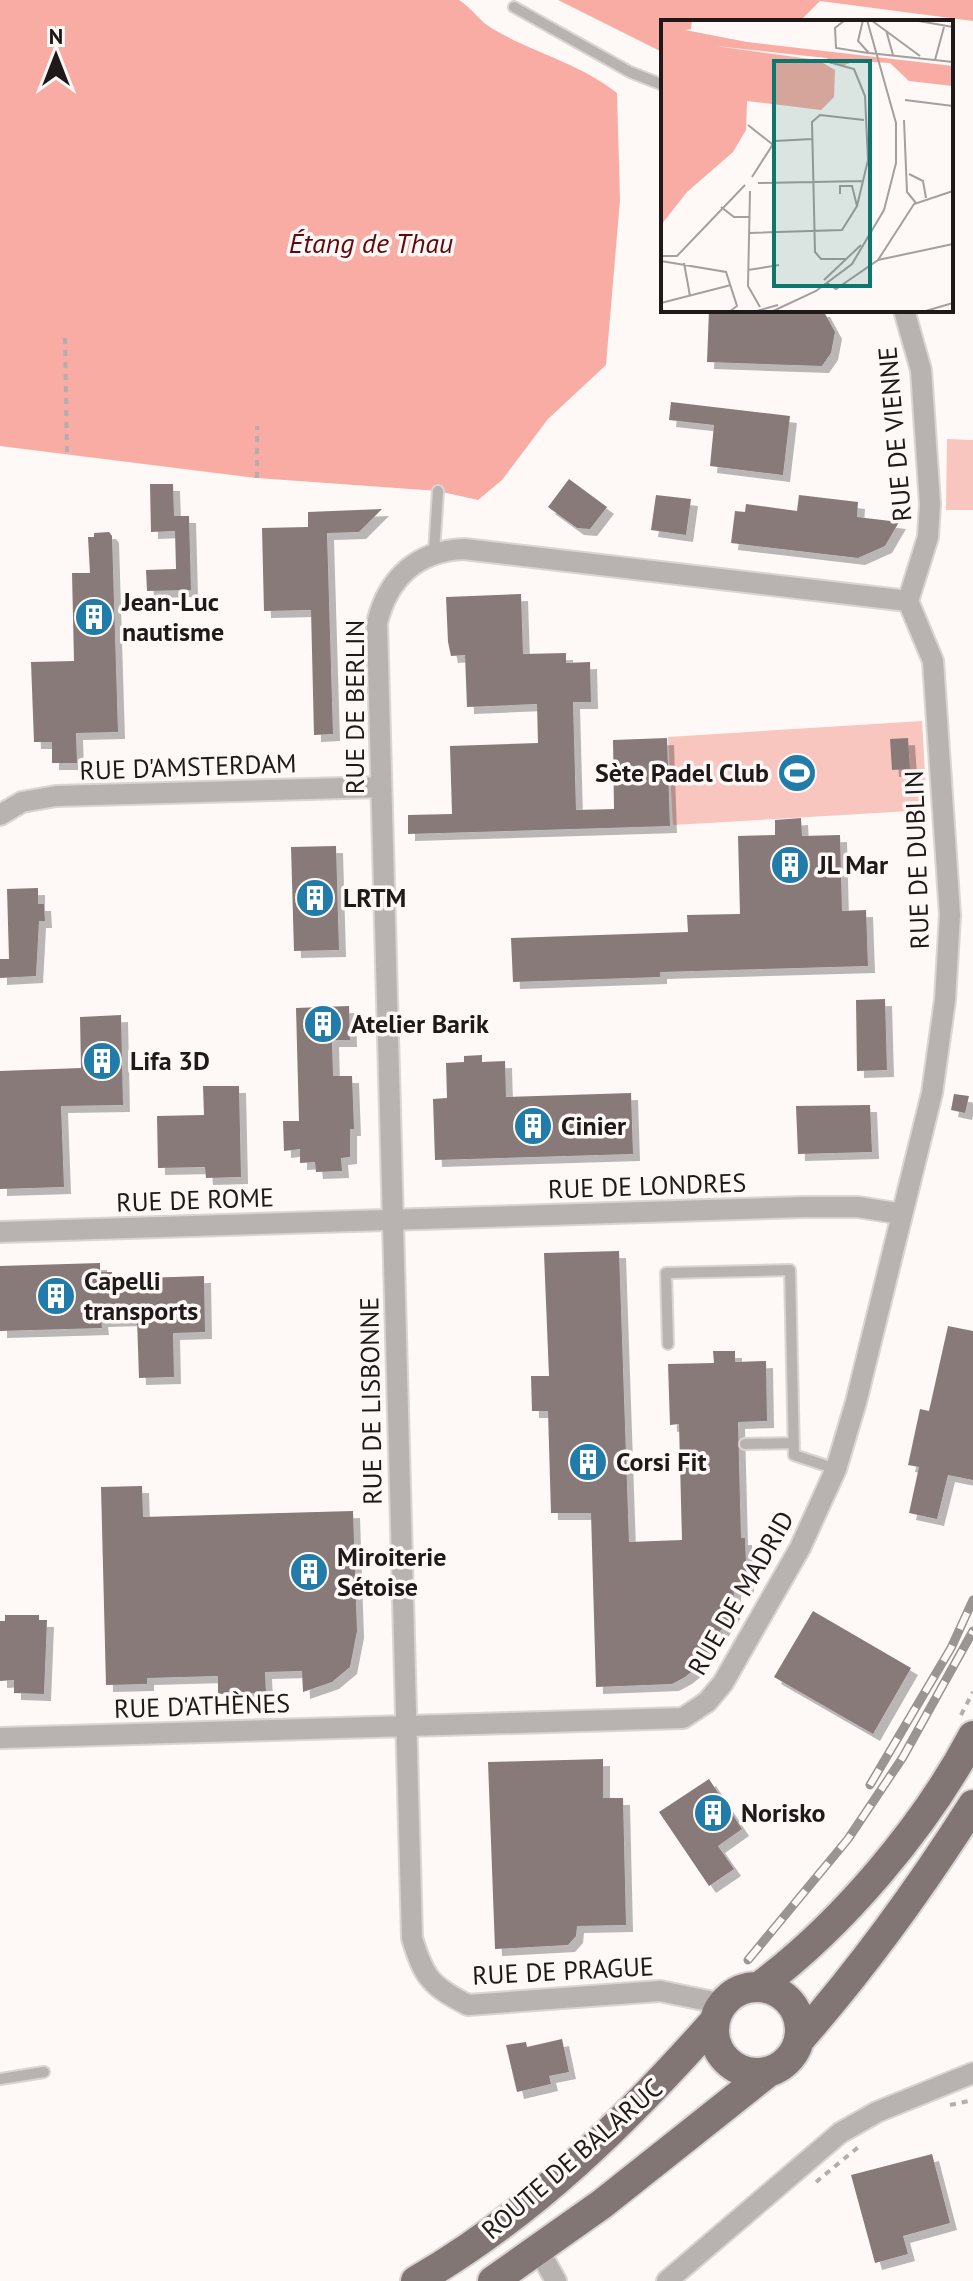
<svg xmlns="http://www.w3.org/2000/svg" width="973" height="2281" font-family="'PT Sans',sans-serif">
	<defs>
		<filter id="shadow"><feDropShadow dx="7" dy="7" stdDeviation="0" flood-color="#0004"/></filter>
	</defs>
	<rect width="100%" height="100%" fill="#fef8f7"/>
	<!-- green -->
	<path fill="#f9c5bf" d="M947 439 973 440V510H946Z
		M922 721 927 810 673 825 668 737Z"/>
	<!-- water -->
	<path fill="#f8aca4" d="M0 0H459C472 8 480 22 493 29 533 53 579 63 617 93L620 200 606 365 548 419 502 480 478 500 438 491 257 478 0 446Z
		M558 0H973V21L820 1 799 22H663L660 51Z"/>
	<!-- building -->
	<path fill="#887a79" filter="url(#shadow)" d="M709 310H823L835 332 831 353 822 366 707 362Z
		M671 402 790 416 783 475 710 466 714 425 669 420Z
		M569 479 607 507 590 529 577 528 548 507Z
		M150 484H173L174 516H189L191 590 147 591 146 570 176 569 175 531 151 532Z
		M656 495 691 499 686 535 651 530Z
		M799 495 858 502 857 517 899 522 885 546 858 558 731 543 735 511 745 512 746 504 797 511Z
		M382 509 359 532 327 533 333 734 314 735 311 610 264 611 262 528 308 527V512Z
		M109 532 112 536 118 732 76 733 77 763H52V742H34L31 662 74 661 72 573H90L88 537H94V533Z
		M521 594 523 654 566 653V663L590 662 591 702H573L576 810 614 809 613 740 667 738 670 826 408 834V815L452 814 450 746 538 743 537 704 467 707 465 655 451 656 448 642 446 597Z
		M908 738 910 769 892 770 890 739Z
		M801 818 802 836 840 835 842 911 866 910 868 966 660 972V977L513 982 511 938 688 932 687 915 740 914 738 836 775 835V820Z
		M336 846 339 950 294 951 291 847Z
		M38 888V904H44L45 921H39L36 976 0 978V959H9L7 889Z
		M885 999 887 1070 857 1071 856 1000Z
		M349 1006 350 1040H332L333 1076H352L354 1129H350V1157L341 1158 342 1171 316 1172 315 1162 300 1163V1149L284 1151 283 1121H299L296 1008Z
		M121 1015 123 1105 61 1106 64 1187 0 1189V1071L81 1068 80 1017Z
		M482 1055V1062L505 1061 506 1097 631 1093 633 1154 435 1160 433 1099 447 1098 446 1063 464 1062V1056Z
		M203 1086H239L241 1177 206 1178 205 1167 158 1168 157 1116 204 1115Z
		M954 1094 969 1096 965 1113 951 1110Z
		M870 1105 872 1152 798 1154 796 1106Z
		M619 1251 629 1542 682 1540 679 1424 670 1425 668 1364 714 1363 713 1351H735V1362L766 1361 767 1421 738 1422 741 1538H745L747 1587 734 1589 733 1612 696 1668 685 1677 672 1684 596 1687 591 1513H551L548 1411H532L531 1376H549L544 1253Z
		M100 1263V1272H112V1279L204 1276 205 1332 173 1333 174 1377 139 1378 137 1319 101 1320 102 1328 0 1331V1266Z
		M948 1326 973 1331V1480L948 1475 937 1519 909 1513 919 1467 908 1465 920 1409 929 1411Z
		M142 1486 143 1517 353 1511 357 1631 350 1667 332 1682 303 1692 302 1671 265 1672 266 1693 218 1694V1676L147 1678V1684L106 1685 101 1487Z
		M813 1611 911 1668 873 1734 774 1677Z
		M5 1615H39V1620H47L44 1694 14 1693V1680L0 1681V1621H5Z
		M603 1759V1798H623L626 1925 577 1926 576 1936 568 1945 495 1949 488 1762Z
		M709 1779 742 1829 718 1846 734 1869 709 1886 659 1812Z
		M562 2039 569 2072 549 2076 551 2084 517 2092 506 2045 526 2042 527 2047Z
		M932 2154 950 2223 903 2236 908 2254 875 2263 851 2175Z"/>
	<g fill="none" stroke-linecap="round" stroke-linejoin="round">
		<!-- service casing -->
		<g stroke="#dad4d3" stroke-width="14">
			<path id="service" d="M514 7 630 72 663 85
				M434 553 438 491
				M668 1344 666 1273 790 1270 794 1455 836 1469
				M745 1444 794 1443
				M0 2079 44 2072"/>
		</g>
		<!-- minor casing -->
		<g stroke="#dad4d3" stroke-width="24">
			<path id="minor" d="M904 310 921 370 930 504 928 537 908 601
				M0 815 22 802 56 796 381 787
				M0 1232 804 1207H858L902 1214
				M0 1738 683 1718 707 1702 723 1683 800 1548 836 1469 856 1402 932 1093 945 1000 950 915 933 661 908 601
				M723 2004 660 1991 468 2005C431 1986 424 1978 412 1938L377 623C388 578 417 551 464 549L908 601
				M538 2249 556 2281
				M667 2281 840 2133 877 2112 973 2073"/>
		</g>
		<!-- primary casing -->
		<g stroke="#dad4d3" stroke-width="34">
			<path id="primary" d="M714 2030a43 43 0 1 1 86 0a43 43 0 1 1-86 0Z
				M759 1987C842 1925 925 1827 973 1736
				M800 2039C864 1966 921 1887 973 1805
				M416 2281C531 2215 627 2120 714 2022
				M493 2281 602 2204 767 2073"/>
		</g>
		<!-- path -->
		<path stroke="#b3adac" stroke-width="4" stroke-dasharray="6 6" stroke-linecap="butt" d="M65 338 67 454
			M257 478V426
			M961 1715 973 1692
			M950 2105 973 2100
			M816 2182 862 2144"/>
		<!-- service -->
		<use href="#service" stroke="#b8b2b1" stroke-width="10"/>
		<!-- minor -->
		<use href="#minor" stroke="#b8b2b1" stroke-width="20"/>
		<!-- primary -->
		<use href="#primary" stroke="#827674" stroke-width="30"/>
		<!-- rail casing -->
		<g stroke="#9a9493" stroke-width="9">
			<path id="rail" d="M870 1785 951 1648 973 1600
				M748 1960 848 1839 903 1757 973 1631"/>
		</g>
		<!-- rail -->
		<use href="#rail" stroke="#fef8f7" stroke-width="6" stroke-dasharray="18" stroke-linecap="butt"/>
	</g>
	<!-- icons -->
	<defs>
		<g id="building-disc" transform="scale(2)"><circle r="9.5" fill="#217caa" stroke="#fef8f7"/><path d="M-4-6H4V6H1V3H-1V6H-4ZM-2.5-4.3h1.7v1.8h-1.7ZM.8-4.3h1.7v1.8H.8ZM-2.5-1h1.7V.8h-1.7ZM.8-1h1.7V.8H.8Z" fill="#fff"/></g>
		<g id="stadium-disc" transform="scale(2)"><circle r="9.5" fill="#217caa" stroke="#fef8f7"/><path d="M0-5a6.5 5 0 1 0 0 10a6.5 5 0 1 0 0-10ZM-3.5-1.8h7v3.6h-7Z" fill="#fff"/></g>
	</defs>
	<g fill-rule="evenodd">
		<use href="#building-disc" x="94" y="617"/>
		<use href="#stadium-disc" x="797" y="773"/>
		<use href="#building-disc" x="790" y="865"/>
		<use href="#building-disc" x="315" y="898"/>
		<use href="#building-disc" x="323" y="1024"/>
		<use href="#building-disc" x="102" y="1061"/>
		<use href="#building-disc" x="533" y="1126"/>
		<use href="#building-disc" x="56" y="1296"/>
		<use href="#building-disc" x="588" y="1462"/>
		<use href="#building-disc" x="309" y="1572"/>
		<use href="#building-disc" x="713" y="1813"/>
	</g>
	<g text-anchor="middle" stroke-width="7" stroke-linejoin="round" paint-order="stroke">
		<!-- street labels -->
		<g font-size="26" fill="#1f1919" stroke="#fef8f7">
			<text transform="translate(895 434) rotate(-95)" y="9">RUE DE VIENNE</text>
			<text transform="translate(355 707) rotate(-90)" y="9">RUE DE BERLIN</text>
			<text transform="translate(188 767) rotate(-2)" y="9">RUE D'AMSTERDAM</text>
			<text transform="translate(917 860) rotate(-92)" y="9">RUE DE DUBLIN</text>
			<text transform="translate(647 1186) rotate(-2)" y="9">RUE DE LONDRES</text>
			<text transform="translate(195 1200) rotate(-2)" y="9">RUE DE ROME</text>
			<text transform="translate(371 1401) rotate(-91)" y="9">RUE DE LISBONNE</text>
			<text transform="translate(741 1593) rotate(-60)" y="9">RUE DE MADRID</text>
			<text transform="translate(202 1706) rotate(-2)" y="9">RUE D'ATHÈNES</text>
			<text transform="translate(563 1971) rotate(-3)" y="9">RUE DE PRAGUE</text>
			<text transform="translate(572 2159) rotate(-41)" y="9">ROUTE DE BALARUC</text>
		</g>
		<!-- poi labels -->
		<g font-size="26" font-weight="bold" fill="#1f1919" stroke="#fef8f7" text-anchor="start">
			<text x="122" y="611">Jean-Luc<tspan x="122" dy="30">nautisme</tspan></text>
			<text x="769" y="782" text-anchor="end">Sète Padel Club</text>
			<text x="818" y="874">JL Mar</text>
			<text x="343" y="907">LRTM</text>
			<text x="351" y="1033">Atelier Barik</text>
			<text x="130" y="1070">Lifa 3D</text>
			<text x="561" y="1135">Cinier</text>
			<text x="84" y="1290">Capelli<tspan x="84" dy="30">transports</tspan></text>
			<text x="616" y="1471">Corsi Fit</text>
			<text x="337" y="1566">Miroiterie<tspan x="337" dy="30">Sétoise</tspan></text>
			<text x="741" y="1822">Norisko</text>
		</g>
		<!-- water labels -->
		<g font-size="28" font-style="italic" fill="#61080c" stroke="#fef8f7">
			<text x="371" y="253">Étang de Thau</text>
		</g>
	</g>
	<!-- overview -->
	<g transform="translate(661 20)">
		<rect width="292" height="292" fill="#fef8f7"/>
		<path d="M0 0H31L30 9 24 10 86 22 292 46V66L248 61 229 43 194 41 181 46 165 38 54 26 157 40 174 50 173 77 160 90 86 81 85 110 72 132 26 172 0 205Z" fill="#f8aca4"/>
		<path fill="none" stroke="#a59f9e" stroke-width="2" d="M184 0 174 8 175 28 207 33M202 0 197 21 208 33 292 42M210 0 259 36M252 0 292 7M225 10 232 35M274 40 283 7M244 80 292 86M243 100 246 172 255 183M87 105 111 124M248 154 262 161 265 178M91 157 114 121 151 119M97 163 202 161M89 171 87 266 99 287M179 174V166H191L196 186M60 187 73 197H89M88 213 181 210 196 186 207 140 204 76 193 49 164 41M0 236H16L84 165M185 239H160L154 232 151 102 159 95 203 100M217 240 292 224M0 241 65 252 76 286 68 292M23 243 29 276M87 250 118 245M163 260 200 225M166 263 175 269 217 240 253 184 292 171M0 283 70 265M92 292 117 285M110 292 155 271 191 244 223 190 235 143V103L206 0M261 292 292 283"/>
		<path fill="#0f766e" fill-opacity="0.15" stroke="#0f766e" stroke-width="4" d="M113 41H209V266H113Z"/>
		<rect width="292" height="292" fill="none" stroke="#1f1919" stroke-width="4"/>
	</g>
	<!-- north arrow -->
	<g transform="translate(56 56)" stroke="#fef8f7" stroke-width="6" paint-order="stroke">
	<path d="M0-6L14 30L0 20L-14 30Z" fill="#1f1919"/>
	<text y="-12" font-size="22" font-weight="bold" text-anchor="middle" fill="#1f1919">N</text>
	</g>
</svg>
